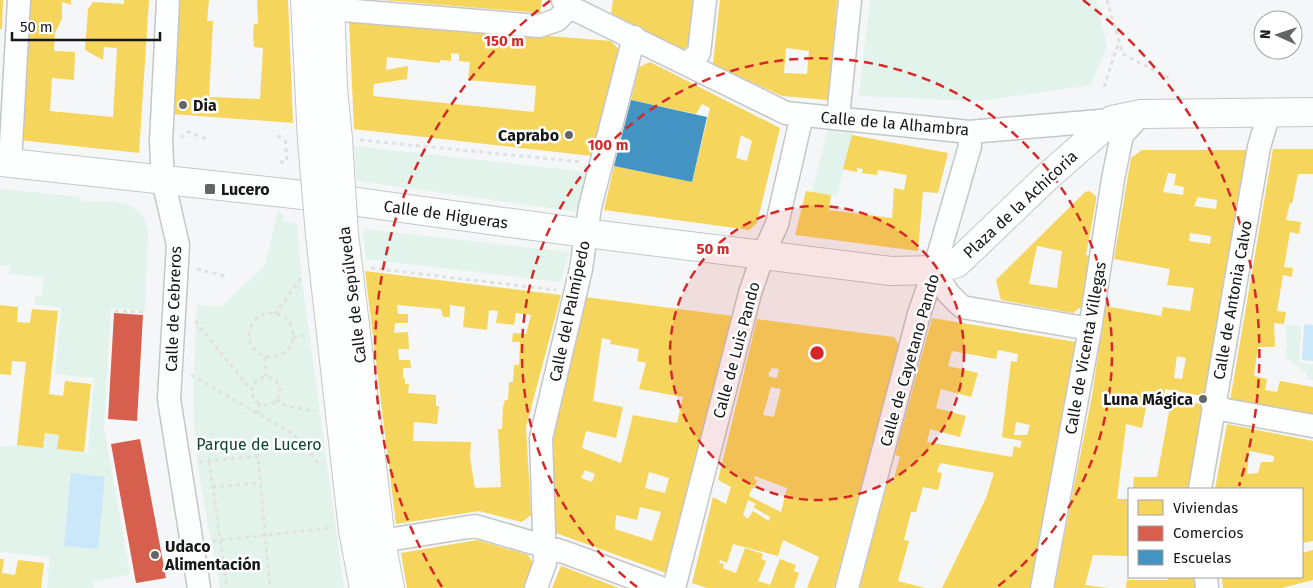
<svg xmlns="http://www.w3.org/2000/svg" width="1313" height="588" font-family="'Fira Sans',sans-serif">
	<rect width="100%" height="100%" fill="#f4f6f7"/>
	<!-- green -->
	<path fill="#e1f3ea" d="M870 0H1096L1107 46 1091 85 979 101 859 96Z
		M828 128 853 133 837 196 812 192Z
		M354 146 587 172 578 212 357 181Z
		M0 189 80 197 82 201C110 204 138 193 148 230L145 310 111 308 104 427 130 574 93 582 94 588H47L50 557 0 552V447L17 445 43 448 45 433 59 435 57 449 88 453 94 378 55 374 61 307 34 305 35 295 42 296 43 277 9 274 10 266 0 265Z
		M278 211 283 215 282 221 297 224 301 274 344 588H220C212 541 201 495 196 448 191 401 195 353 197 305L221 307 265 265Z
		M363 229 569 252 561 282 366 259Z
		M1286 325 1301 326 1299 363 1313 364V380L1306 379 1307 373 1285 357 1287 348Z"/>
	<!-- water -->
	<path fill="#cbe7fa" d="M1304 324 1313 325V361L1302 360Z
		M71 473 105 477 98 549 64 546Z"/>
	<!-- homes -->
	<path fill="#f6d55c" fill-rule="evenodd" d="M0 0H3L2 29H0Z
		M27 0H71V5L62 2V19L55 33 54 51 75 52 74 80 52 78 50 111 113 117 117 48 104 47 103 60 85 50 88 9 93 2 124 4V0H149L139 153 19 140Z
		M179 0H209L207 21H213L209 97 260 99 263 48 254 47 253 33 254 24H258L257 0H288L293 123 172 114Z
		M382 0H542L540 13Z
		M613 0H696L692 41 683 50 611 13Z
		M720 0H837L828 100 782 96 713 64ZM786 48 809 51 807 74 784 73Z
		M349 20 611 41 619 50 592 156 354 129ZM451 53 459 54V61L470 62 468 80 536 86 534 112 373 96 374 84 407 79 408 66 386 70 387 57 440 63V60L451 61Z
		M650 62 780 128 757 223 749 230 604 210 614 166 692 182 710 108 702 104 696 114 631 100 639 67ZM741 135 752 141 747 161 736 158Z
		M852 135 948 153 938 193 923 192 918 251 795 235 806 191 831 195 829 210 892 218 894 188 904 190 907 175 878 170 877 175 862 173 863 169 857 168V172L843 169Z
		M1273 149H1313V174H1298L1292 204 1290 203 1286 220 1301 222 1299 234 1290 232 1284 267 1293 268 1292 277 1283 275 1277 311 1286 312 1284 324 1274 323 1275 347H1258L1254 376 1267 379 1265 390 1277 392 1280 381 1313 387V417L1230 401Z
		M1142 150H1249L1207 397 1165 389 1164 400 1148 398 1142 428 1126 424 1117 499H1129L1128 556 1093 555 1085 585 1108 588H1054L1092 396 1105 306 1161 316 1163 307 1190 311 1194 288 1167 285 1170 269 1114 259 1131 158ZM1168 173 1176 174 1174 185 1184 187 1183 195 1163 192ZM1198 197 1217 200 1216 209 1194 206ZM1190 233 1211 236 1210 244 1189 241ZM1177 356 1186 358 1182 379 1174 378Z
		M1089 191 1096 196V200L1086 255 1091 256 1082 306 1073 313 1001 300 996 280 1085 192ZM1037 246 1062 251 1057 288 1029 284Z
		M365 271 561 295 526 427 531 515 522 522 479 511 396 524ZM397 305 441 309 443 317H450V305L465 307 463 327 487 330 489 310 498 311 496 323 514 325 516 313 531 315 526 334 513 333 512 342H520L519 365H514L513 382H509L508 400H505L503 407 502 429H498L501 487 475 488 470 458 471 442 413 441 414 422 437 424 439 406H436V395L408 393 409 384H405V378H403V368H411L410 360H399L398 349H409L408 332 394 333 395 323H408V314H398Z
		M585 297 733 316 669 574 556 533 552 437ZM602 338 611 340 610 344 639 349 637 361 646 363 639 389 683 397 677 423 633 415 621 463 582 448 586 431 616 438 623 407 593 401ZM585 470 595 474 592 482 581 478ZM649 472 669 478 665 493 645 488ZM640 507 661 512 652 541 615 529 616 515 637 520Z
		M0 305 18 307 17 322 30 323 32 309 58 311 49 394 63 396 65 381 91 384 84 452 57 449 59 435 45 433 43 448 17 445 26 362 12 361 11 375 0 374Z
		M932 318 1076 342 1031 588H942L986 498 994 473 940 463 937 472 942 473 938 490 923 487 916 512H911L904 540 909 541 898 581 925 588H859L888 481 893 482 900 456 895 455ZM998 350 1018 354 1017 362 1011 361 1002 437 1022 441 1020 448 1014 446 1012 457 927 442 930 429 960 437 966 416 936 408 941 389 971 397 978 373 948 366 952 351 996 359ZM1016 422 1030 425 1027 435H1014Z
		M757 319 894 337 899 345 834 588H807L819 557 783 540 778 556 733 544 727 563 720 560 719 563 724 564 723 568 736 573 745 548 763 554 761 559 766 561 758 581 765 583 770 585 780 559 796 565 794 571 799 573 794 588H707L692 583 713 497 726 504 731 487 718 480ZM772 368 779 369 777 378 770 377 768 374ZM771 387 781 389 774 417 763 415ZM755 476 787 488 781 512 749 496 752 488 754 489 757 480 754 479ZM748 500 756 504 753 507 770 517 769 521 753 511 748 519 743 515Z
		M1171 401 1205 404 1191 489H1133L1134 477H1157Z
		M1227 424 1313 441V541L1302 543V489H1215ZM1249 451 1274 456 1273 462H1261L1258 473 1247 474Z
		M477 540 528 555 535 566 526 588H407L401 553Z
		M1313 550V580L1282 588H1223L1222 577H1302V553Z
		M0 559H4L2 573 15 575 18 560 44 563 41 588H0Z
		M561 566 619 588H552Z
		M1168 577H1198L1199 588H1126L1127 580H1168Z"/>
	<!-- shops -->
	<path fill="#d6604d" d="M114 313 143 315 137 421 108 419Z
		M140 439 166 578 136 583 111 444Z"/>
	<!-- schools -->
	<path fill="#4393c3" d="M631 100 707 117 692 182 614 166Z"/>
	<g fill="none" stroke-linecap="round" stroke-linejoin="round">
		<!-- street casing -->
		<g stroke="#c5c6c7" stroke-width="25">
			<path id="street" d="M168 0 161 142 163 180 178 245 169 399 199 588
				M563 0 570 7 786 113 969 132 1112 120
				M330 9 539 26 557 20 570 7
				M688 63 699 53 705 0
				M838 117 850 0
				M10 163 19 0
				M934 270 948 293 962 307 1090 329
				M1213 405 1225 410 1313 426
				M1200 489 1259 147 1269 113
				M381 541 475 526 564 552 661 588
				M1206 577 1207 588
				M536 588 545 563 541 438 581 269 590 207 634 37
				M674 588 750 293 763 255 777 224 802 115
				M847 588 919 314 934 270 970 146 969 132
				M1042 588 1090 329 1113 179 1122 135 1141 114"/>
		</g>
		<!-- secondary casing -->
		<g stroke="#c5c6c7" stroke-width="30">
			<path id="secondary" d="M305 0 312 140
				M330 0 333 89 338 139
				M0 162 321 197 585 233 891 271 934 270 957 263 1047 177 1112 120 1141 114 1313 112
				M344 234 381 541 390 588
				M320 235 353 530 364 588"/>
		</g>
		<!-- path -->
		<path stroke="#e0e0e0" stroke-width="3" stroke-dasharray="4 4" stroke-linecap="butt" d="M1107 0 1123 54 1171 79
			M1104 87 1118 44
			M277 137 284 136
			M181 138 188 132 207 139
			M360 140 582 162
			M280 162 287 161 285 136
			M371 268 556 290
			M197 269 225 276
			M115 311 143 312
			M249 335a22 22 0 1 1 44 0a22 22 0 1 1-44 0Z
			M275 314 301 278
			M195 321 248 386 252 388
			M293 337 309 335
			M265 357 266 376
			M191 375 293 434 321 466
			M252 391a14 14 0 1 1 28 0a14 14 0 1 1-28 0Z
			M276 400 286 406 316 411
			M258 414 260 403
			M209 461 227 588
			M199 462 258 456 270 588
			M212 487 259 483
			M213 541 331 528"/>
		<!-- street -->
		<use href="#street" stroke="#fdfefe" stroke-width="22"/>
		<!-- secondary -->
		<use href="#secondary" stroke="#fdfefe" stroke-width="28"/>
		<!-- secondary-bridge casing -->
		<g stroke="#c5c6c7" stroke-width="30" stroke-linecap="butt">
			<path id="secondary-bridge" d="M338 139 344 234
				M312 140 320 235"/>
		</g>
		<!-- secondary-bridge -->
		<use href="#secondary-bridge" stroke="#fdfefe" stroke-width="28"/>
	</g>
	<!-- distance rings -->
	<circle cx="817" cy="353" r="147" fill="#d62828" fill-opacity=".12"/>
	<g fill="none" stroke="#d62828" stroke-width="2.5" stroke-dasharray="9 6">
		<circle cx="817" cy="353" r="147"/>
		<path d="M637 587A295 295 0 1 1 997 587"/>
		<path d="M442 587A442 442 0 0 1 551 0M1083 0A442 442 0 0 1 1239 486"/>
	</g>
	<!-- markers -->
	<g fill="#646566" stroke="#fff" stroke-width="2">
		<circle cx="183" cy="105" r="5"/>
		<circle cx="569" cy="135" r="5"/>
		<rect x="204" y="183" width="12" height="12" rx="2.5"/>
		<circle cx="1203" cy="399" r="5"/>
		<circle cx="155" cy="555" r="5"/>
	</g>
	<g text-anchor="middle" stroke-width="5" stroke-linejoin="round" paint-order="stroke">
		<!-- poi labels -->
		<g font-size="16" font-weight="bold" fill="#161718" stroke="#fff" text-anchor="start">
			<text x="193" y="111">Dia</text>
			<text x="559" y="141" text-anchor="end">Caprabo</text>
			<text x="221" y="195">Lucero</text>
			<text x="1193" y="405" text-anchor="end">Luna Mágica</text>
			<text x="165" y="552">Udaco<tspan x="165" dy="18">Alimentación</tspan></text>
		</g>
		<!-- street labels -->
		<g font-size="16" fill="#161718" stroke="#fff">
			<text transform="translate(895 123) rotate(5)" y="6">Calle de la Alhambra</text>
			<text transform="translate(1020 204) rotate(-43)" y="6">Plaza de la Achicoria</text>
			<text transform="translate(446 214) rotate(8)" y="6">Calle de Higueras</text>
			<text transform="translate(352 295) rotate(-97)" y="6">Calle de Sepúlveda</text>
			<text transform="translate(1232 300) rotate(-80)" y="6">Calle de Antonia Calvo</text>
			<text transform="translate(173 309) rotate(-88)" y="6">Calle de Cebreros</text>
			<text transform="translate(569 311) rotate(-78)" y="6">Calle del Palmípedo</text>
			<text transform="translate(1085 348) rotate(-80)" y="6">Calle de Vicenta Villegas</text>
			<text transform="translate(736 350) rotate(-75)" y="6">Calle de Luis Pando</text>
			<text transform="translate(909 360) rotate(-74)" y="6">Calle de Cayetano Pando</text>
		</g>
		<!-- park labels -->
		<g font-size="16" fill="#0d442e" stroke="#fff">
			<text x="259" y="450">Parque de Lucero</text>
		</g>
	</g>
	<circle cx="817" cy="353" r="8" fill="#d62828" stroke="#fff" stroke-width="2.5"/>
	<g font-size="15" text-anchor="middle" font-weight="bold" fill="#d62828" stroke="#fff" stroke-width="5" stroke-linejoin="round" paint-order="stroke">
		<text x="504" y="46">150 m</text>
		<text x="608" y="150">100 m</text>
		<text x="713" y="254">50 m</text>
	</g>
	<!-- legend -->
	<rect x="1128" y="488" width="175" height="90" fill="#ffffff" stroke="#a2a2a3"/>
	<rect x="1138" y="500" width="25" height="15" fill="#f6d55c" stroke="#a2a2a3"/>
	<text x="1173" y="513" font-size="15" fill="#161718">Viviendas</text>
	<rect x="1138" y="526" width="25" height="15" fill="#d6604d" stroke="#a2a2a3"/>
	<text x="1173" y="538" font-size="15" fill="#161718">Comercios</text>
	<rect x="1138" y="550" width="25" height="15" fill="#4393c3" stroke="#a2a2a3"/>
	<text x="1173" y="563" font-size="15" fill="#161718">Escuelas</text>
	<!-- north arrow -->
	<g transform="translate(1278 35) rotate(273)"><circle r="24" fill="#ffffff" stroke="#a2a2a3"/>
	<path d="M0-4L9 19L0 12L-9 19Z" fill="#646566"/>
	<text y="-8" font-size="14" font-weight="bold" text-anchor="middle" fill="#161718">N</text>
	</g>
	<!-- scale -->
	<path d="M12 32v8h148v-8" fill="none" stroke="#161718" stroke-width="2.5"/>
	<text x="20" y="32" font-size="15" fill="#161718" stroke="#ffffff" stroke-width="4" paint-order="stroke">50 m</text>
</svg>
